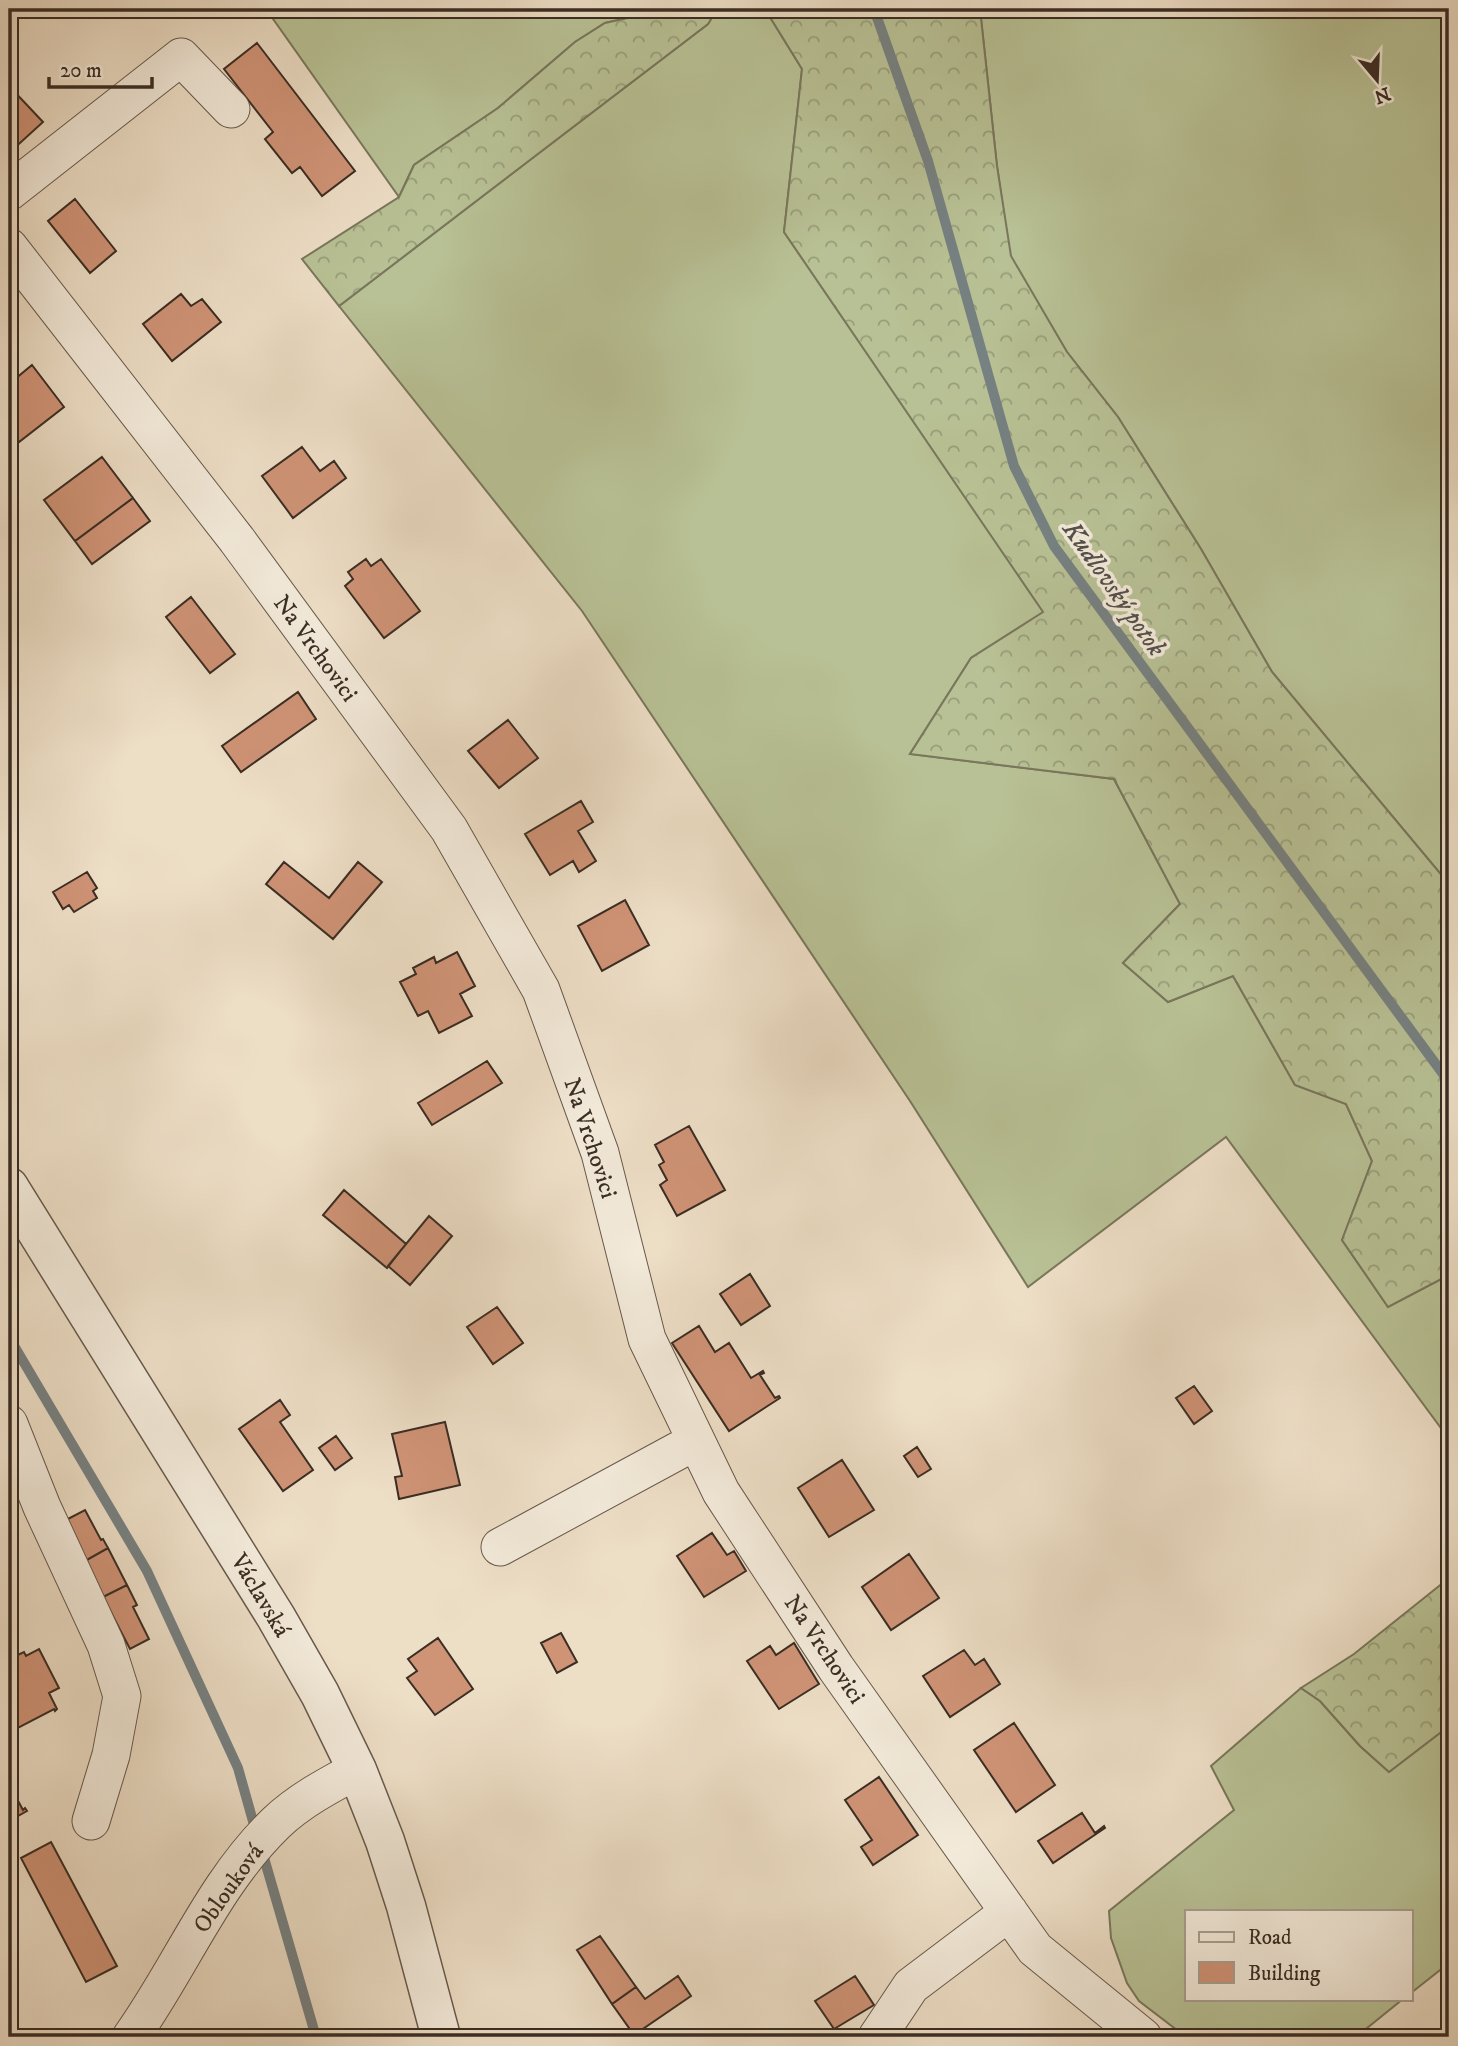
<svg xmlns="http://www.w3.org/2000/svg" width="1458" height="2046" font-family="'IM FELL DW Pica',serif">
	<defs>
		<pattern id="forest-crowns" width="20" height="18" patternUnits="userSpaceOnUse" patternTransform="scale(1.75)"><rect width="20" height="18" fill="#b8c195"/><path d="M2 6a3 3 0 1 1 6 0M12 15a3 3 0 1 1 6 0" fill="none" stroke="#979d79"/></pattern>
	</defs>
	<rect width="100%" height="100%" fill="#eddec6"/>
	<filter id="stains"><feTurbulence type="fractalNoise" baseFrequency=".00286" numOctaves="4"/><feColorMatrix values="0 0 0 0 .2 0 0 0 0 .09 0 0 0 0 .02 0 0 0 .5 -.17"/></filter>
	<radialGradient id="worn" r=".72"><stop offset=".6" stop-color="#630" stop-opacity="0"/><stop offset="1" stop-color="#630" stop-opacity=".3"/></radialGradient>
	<!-- grass -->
	<path fill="#b8c195" stroke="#79775c" stroke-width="2" d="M266 9H641L632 17 605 23 575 42 498 108 414 165 399 197Z
		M717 9H765L802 69 784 232 1044 612 971 658 910 754 1114 779 1180 904 1123 963 1168 1002 1233 976 1295 1085 1346 1104 1372 1161 1342 1240 1388 1307 1449 1275V1439L1226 1137 1028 1287 910 1101 582 611 339 306 708 24Z
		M980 9H1449V884L1272 672 1201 549 1118 417 1067 352 1010 256 997 166Z
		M1301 1688 1320 1701 1360 1746 1389 1772 1449 1726V1963L1411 1993V1911H1187V1999H1403L1356 2037H1186L1139 2001 1127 1983 1111 1938 1109 1911 1234 1810 1211 1766Z"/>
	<!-- forest -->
	<path fill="url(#forest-crowns)" stroke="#79775c" stroke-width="2" d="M641 9H717L708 24 339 306 302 259 399 197 414 165 498 108 575 42 605 23 632 17Z
		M765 9H980L997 166 1011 256 1067 352 1118 417 1201 549 1272 672 1449 884V1275L1388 1307 1342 1240 1372 1161 1346 1104 1295 1085 1233 976 1168 1002 1123 963 1180 904 1114 779 910 754 971 658 1043 612 784 232 802 69Z
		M1449 1578V1726L1389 1772 1360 1746 1320 1701 1301 1688 1354 1654Z"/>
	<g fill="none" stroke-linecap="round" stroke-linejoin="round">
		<!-- stream -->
		<path stroke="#768182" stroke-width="10" d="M874 9 928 161 1014 466 1054 546 1449 1082
			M13 1344 147 1571 238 1768 256 1832
			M262 1851 316 2037"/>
	</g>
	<!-- building -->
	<path fill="#cf9376" stroke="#3a2d24" stroke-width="2" d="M257 43 355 171 322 196 300 167 292 173 265 139 273 132 224 69Z
		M10 87 43 122 9 153V88Z
		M75 199 116 251 90 273 48 221Z
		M181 294 191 306 202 299 221 322 172 361 143 324Z
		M32 365 64 407 19 442 9 430V384Z
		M302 447 320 471 334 461 346 478 293 518 262 476Z
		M102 457 133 498 75 541 44 500Z
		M133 498 150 521 92 564 75 541Z
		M366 559 371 566 381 559 420 611 384 638 345 586 353 579 348 572Z
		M191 597 235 654 210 673 166 617Z
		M298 692 316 719 241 772 222 746Z
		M508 720 538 758 499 788 468 751Z
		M581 801 593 822 578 831 596 861 579 872 573 861 550 875 525 834Z
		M284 862 329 898 358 862 382 882 333 939 266 884Z
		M87 872 97 888 93 891 97 898 74 912 69 905 63 909 53 892Z
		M625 900 649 945 602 971 578 926Z
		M457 952 475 986 460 994 472 1016 439 1033 428 1011 418 1016 400 982 416 974 413 968 434 957 436 963Z
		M487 1061 502 1083 432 1125 418 1103Z
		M689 1126 725 1190 677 1216 660 1185 667 1180 659 1165 664 1162 655 1145Z
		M344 1190 406 1244 387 1268 323 1215Z
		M429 1216 452 1236 410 1285 388 1266Z
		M750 1274 770 1306 741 1325 720 1294Z
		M497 1307 523 1343 493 1364 467 1327Z
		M699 1326 715 1352 729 1343 751 1378 763 1371 764 1373 760 1375 775 1398 779 1396 780 1398 729 1431 672 1343Z
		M1194 1386 1212 1411 1194 1424 1176 1398Z
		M280 1400 290 1415 280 1422 313 1470 283 1491 239 1429Z
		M445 1422 460 1485 399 1499 395 1477 402 1476 392 1434Z
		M336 1436 352 1458 335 1470 319 1448Z
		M917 1447 931 1469 918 1477 904 1456Z
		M842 1460 874 1510 829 1537 798 1488Z
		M85 1510 101 1540 103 1539 108 1548 85 1561 64 1521Z
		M712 1533 727 1555 734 1551 746 1571 704 1597 677 1556Z
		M108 1548 127 1585 103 1597 85 1561Z
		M909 1554 939 1598 891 1630 862 1587Z
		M127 1585 137 1605 133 1607 149 1639 130 1649 103 1597Z
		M561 1633 577 1662 557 1673 541 1643Z
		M438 1638 473 1689 435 1715 407 1678 417 1671 408 1659Z
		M794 1643 819 1684 779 1709 747 1661 770 1646 776 1655Z
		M39 1649 59 1688 49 1693 57 1709 55 1711 54 1709 14 1730 9 1720V1713L14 1710 9 1699V1659L24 1652 26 1656Z
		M964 1650 975 1665 984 1659 1000 1684 950 1717 923 1676Z
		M1014 1723 1055 1785 1016 1812 974 1750Z
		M9 1769 16 1783 10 1786 23 1810 25 1808 27 1811 9 1821Z
		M879 1777 918 1835 873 1865 861 1847 872 1840 845 1800Z
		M1082 1813 1095 1833 1104 1826 1105 1828 1053 1863 1038 1841Z
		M51 1842 117 1966 86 1982 21 1858Z
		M600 1936 636 1987 612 2004 577 1950Z
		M678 1976 691 1996 634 2035 612 2004 636 1987 645 1999Z
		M855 1976 874 2005 834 2029 815 2001Z
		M9 2030 52 2031V2037H9Z"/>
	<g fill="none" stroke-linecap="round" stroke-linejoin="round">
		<!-- minor casing -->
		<g stroke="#67594c" stroke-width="39">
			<path id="minor" d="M9 192 181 57 231 109
				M9 247 237 540 449 829 541 990 600 1153 647 1339 721 1492 836 1668 1035 1949 1143 2037
				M9 1424 42 1507 106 1645 122 1696 111 1755 91 1821
				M500 1547 696 1441
				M131 2037C181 1967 213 1884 276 1823 299 1801 329 1785 357 1770
				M877 2037 911 1986 1009 1912"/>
		</g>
		<!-- tertiary casing -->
		<g stroke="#67594c" stroke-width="41">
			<path id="tertiary" d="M9 1187 276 1617 320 1694 357 1770 385 1841 406 1906 441 2037"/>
		</g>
		<!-- minor -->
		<use href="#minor" stroke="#f3eada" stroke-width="37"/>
		<!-- tertiary -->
		<use href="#tertiary" stroke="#f3eada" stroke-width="38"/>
	</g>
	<g text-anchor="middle" stroke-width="7" stroke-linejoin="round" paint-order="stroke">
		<!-- street labels -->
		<g font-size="24" fill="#3a2d24" stroke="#f3eada">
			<text transform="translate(316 648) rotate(54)" y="8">Na Vrchovici</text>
			<text transform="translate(591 1138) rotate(72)" y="8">Na Vrchovici</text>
			<text transform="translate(261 1595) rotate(59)" y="8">Václavská</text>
			<text transform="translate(825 1649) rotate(56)" y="8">Na Vrchovici</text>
			<text transform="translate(228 1888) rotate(-55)" y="8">Oblouková</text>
		</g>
		<!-- water labels -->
		<g font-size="26" font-style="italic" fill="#53504b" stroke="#f3eada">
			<text transform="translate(1115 588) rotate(55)" y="9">Kudlovský potok</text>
		</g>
	</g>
	<!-- margin -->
	<rect width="1458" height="2046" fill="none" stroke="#eddec6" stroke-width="35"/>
	<rect x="10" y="10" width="1437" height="2025" fill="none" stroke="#3a2d24" stroke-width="3.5"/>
	<rect x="18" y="18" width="1423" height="2011" fill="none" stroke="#3a2d24" stroke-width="2"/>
	<!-- legend -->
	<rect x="1185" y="1910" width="228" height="91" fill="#f3eada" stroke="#a99e91" stroke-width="2"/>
	<rect x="1199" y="1932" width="35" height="10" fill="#f3eada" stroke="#a99e91" stroke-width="2"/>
	<text x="1248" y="1944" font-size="21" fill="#3a2d24">Road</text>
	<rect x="1199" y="1962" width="35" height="21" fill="#cf9376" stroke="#a99e91" stroke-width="2"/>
	<text x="1248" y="1980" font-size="21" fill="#3a2d24">Building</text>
	<!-- north arrow -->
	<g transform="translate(1377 80) rotate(161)" stroke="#f3eada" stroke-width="5" paint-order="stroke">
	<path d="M0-5L12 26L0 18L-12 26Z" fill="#3a2d24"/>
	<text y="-10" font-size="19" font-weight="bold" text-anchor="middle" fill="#3a2d24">N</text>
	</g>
	<!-- scale -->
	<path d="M49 77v10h103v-10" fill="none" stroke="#3a2d24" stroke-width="3.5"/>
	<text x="60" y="77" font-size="21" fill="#3a2d24" stroke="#f3eada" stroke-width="5" paint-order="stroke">20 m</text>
	<rect width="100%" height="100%" filter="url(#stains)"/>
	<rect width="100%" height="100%" fill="url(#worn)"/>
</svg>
